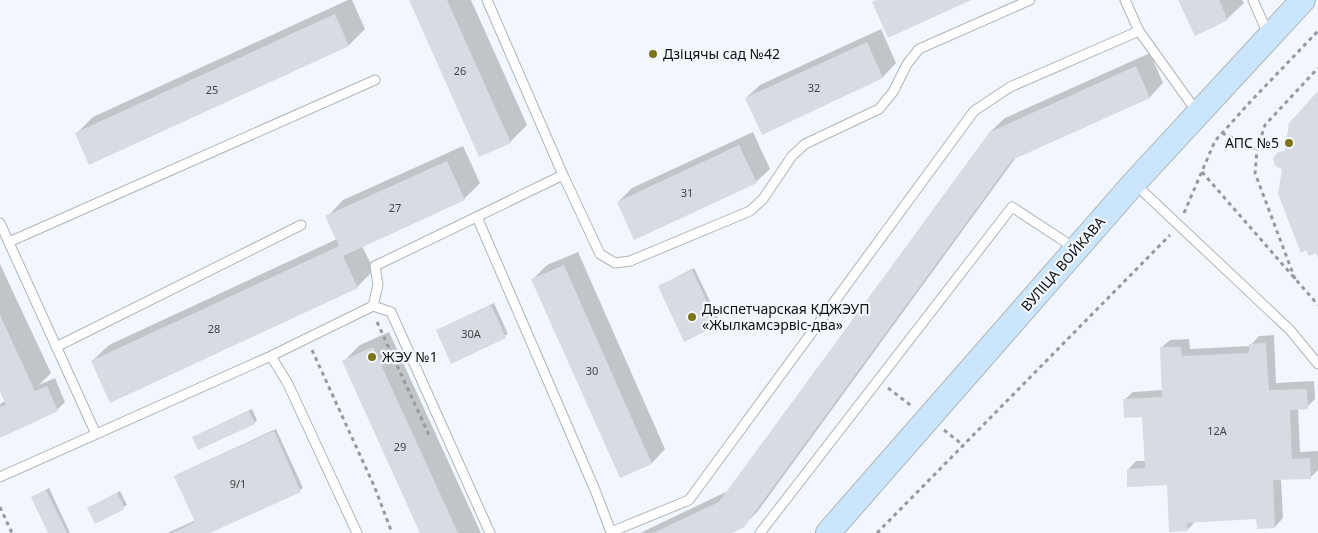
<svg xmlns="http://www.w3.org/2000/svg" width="1318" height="533" font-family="'Noto Sans',sans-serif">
	<rect width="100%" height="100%" fill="#f1f7fc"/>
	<!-- shadow -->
	<path fill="#0003" d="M348 0H352L365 29 349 45 76 134 93 117Z
		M410 0H471L527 125 510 142Z
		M1180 0H1242L1244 3 1227 19Z
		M881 29 896 63 883 77 762 133 746 98 760 85Z
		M1150 53 1163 83 1150 97 1017 156 758 511 743 526 729 533H640L728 491 990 132 1005 118Z
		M753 132 770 169 756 182 618 202 632 188Z
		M463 146 480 183 464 199 362 246 374 270 357 287 92 361 109 345 337 239 327 217 343 200Z
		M578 252 665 449 652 463 621 477 533 279 547 265Z
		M0 264 51 373 39 385 55 378 65 402 57 410 0 436V404L5 401 0 389Z
		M694 268 720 322 717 324 659 286Z
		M494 303 508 334 452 362 437 330Z
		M389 332 481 533H422L343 362 360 345Z
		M1274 335 1276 383 1314 381 1315 399 1307 407 1298 408 1300 452 1318 451V470L1311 477 1281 479 1283 518 1275 527 1257 518 1196 521 1187 530 1168 484 1128 470 1136 461H1146L1144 416 1124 400 1133 392 1163 390 1161 348 1170 340 1189 339 1190 349 1250 346 1259 336Z
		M252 409 257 420 254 423 193 437Z
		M276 429 303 488 300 490 208 533H167L196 520 176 476 178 474Z
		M49 488 70 533H49L32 497Z
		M120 491 127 505 95 522 88 508Z"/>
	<!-- building -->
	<path fill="#d6dce1" d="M409 0H447L511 143 479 157Z
		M876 0H971L888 38 872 2Z
		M1178 0H1219L1228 20 1195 36Z
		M335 14 349 46 89 165 75 133Z
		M867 42 883 78 762 135 745 98Z
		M1136 66 1150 98 1012 160 744 527 732 533H653L719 502 990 132Z
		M1318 91V258L1316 253 1309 256 1306 250 1301 253 1278 194 1282 169 1275 166 1273 158 1278 152 1285 151 1289 123Z
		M739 145 757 183 634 240 617 202Z
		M447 161 465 200 343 256 358 288 110 403 91 361 339 246 325 216Z
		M564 265 652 464 620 478 531 279Z
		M692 270 718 325 684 342 658 286Z
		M491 305 506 338 451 364 436 330Z
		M0 315 35 391 47 386 58 411 0 438V407L6 405 0 392Z
		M1266 343 1269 390 1307 389 1308 409 1290 410 1292 459 1310 458 1311 479 1273 480 1275 528 1257 529 1256 519 1187 523 1188 531 1169 532 1167 485 1127 487V469L1145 468 1142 417 1124 418 1123 399 1162 397 1160 347H1181L1182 356 1249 353V344Z
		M373 347 458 533H420L342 361Z
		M249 411 255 424 198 450 192 437Z
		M274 431 301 492 210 533H172L195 522 174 476Z
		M46 490 67 533H48L31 497Z
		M117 493 125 509 95 524 87 508Z"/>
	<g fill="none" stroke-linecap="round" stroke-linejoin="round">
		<!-- service casing -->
		<g stroke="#b0b5ba" stroke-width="11">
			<path id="service" d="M487 0 563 175
				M1125 0 1139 31 1197 112
				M1253 0 1268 34
				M1134 183 1290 330 1318 364
				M477 217 595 490 611 532 689 500 974 111 1010 87 1139 31
				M0 223 96 434
				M9 242 375 80
				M373 306 391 312 490 533
				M56 347 301 225
				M271 356 288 384 357 533
				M0 477 271 356 373 306 378 285 375 266 563 175 600 254 615 263 630 261 750 211 763 199 792 156 805 144 879 109 893 92 907 64 919 49 1030 0
				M760 533 1012 207 1076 249"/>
		</g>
		<!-- secondary casing -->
		<g stroke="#b0b5ba" stroke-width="26">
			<path id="secondary" d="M828 533 1134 183 1303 0"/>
		</g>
		<!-- path -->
		<path stroke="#969a9e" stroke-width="3" stroke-dasharray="4 4" stroke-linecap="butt" d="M1222 133 1257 150
			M1202 172 1318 305
			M1184 213 1215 141 1251 101 1318 31
			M1295 279 1255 173 1257 150 1265 125 1318 68
			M377 322 430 437
			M312 350 375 488 392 533
			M888 388 913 407
			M944 430 963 445
			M0 507 12 533
			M877 533 1170 235"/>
		<!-- service -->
		<use href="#service" stroke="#fff" stroke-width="9"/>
		<!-- secondary -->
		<use href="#secondary" stroke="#cbe6fc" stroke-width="24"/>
	</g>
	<!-- markers -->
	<g fill="#7d7519" stroke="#f1f7fc" stroke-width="2">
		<circle cx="653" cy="54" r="5"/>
		<circle cx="1289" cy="143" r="5"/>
		<circle cx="692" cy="317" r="5"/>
		<circle cx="372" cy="357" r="5"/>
	</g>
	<g text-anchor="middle" stroke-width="4.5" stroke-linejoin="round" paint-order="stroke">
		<!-- number labels -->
		<g font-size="11" fill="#424548">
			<text x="460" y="75">26</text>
			<text x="814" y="92">32</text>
			<text x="212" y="94">25</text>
			<text x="687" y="197">31</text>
			<text x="395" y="212">27</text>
			<text x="214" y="333">28</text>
			<text x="471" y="338">30А</text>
			<text x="592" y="375">30</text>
			<text x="1217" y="435">12А</text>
			<text x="400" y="451">29</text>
			<text x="238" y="488">9/1</text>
		</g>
		<!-- poi labels -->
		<g font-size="14" fill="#111315" stroke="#f1f7fc" text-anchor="start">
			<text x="663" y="59">Дзіцячы сад №42</text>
			<text x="1279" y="148" text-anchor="end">АПС №5</text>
			<text x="702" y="314">Дыспетчарская КДЖЭУП<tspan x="702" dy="16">«Жылкамсэрвіс-два»</tspan></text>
			<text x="382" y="362">ЖЭУ №1</text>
		</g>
		<!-- street labels -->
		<g font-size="14" fill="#111315" stroke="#f1f7fc">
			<text transform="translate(1063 264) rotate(-49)" y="5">ВУЛІЦА ВОЙКАВА</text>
		</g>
	</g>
</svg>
